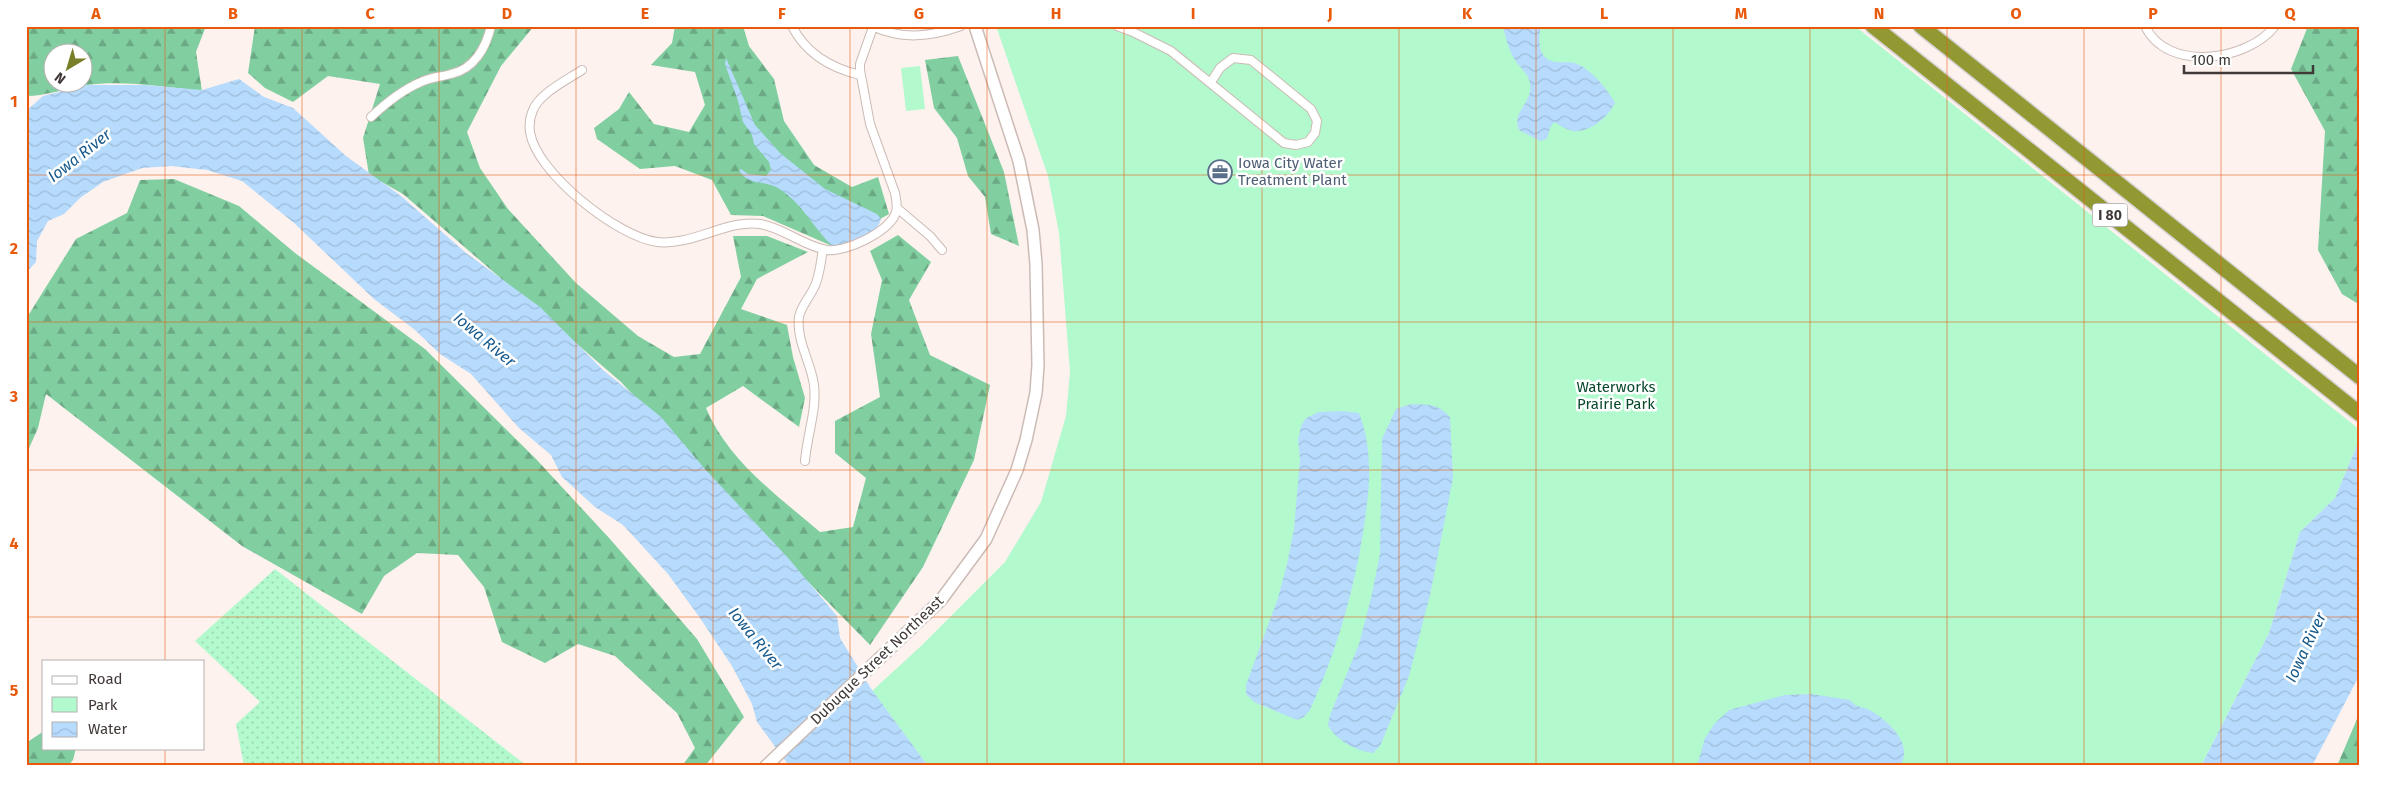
<svg xmlns="http://www.w3.org/2000/svg" width="2386" height="792" font-family="'Fira Sans',sans-serif">
	<defs>
		<pattern id="grass-dots" width="8" height="8" patternUnits="userSpaceOnUse" patternTransform="scale(1.25)"><rect width="8" height="8" fill="#b2f9cd"/><path d="M2 2h.1M6 6h.1" fill="none" stroke="#9ad6b1" stroke-width="1.8" stroke-linecap="round"/></pattern>
		<pattern id="forest-firs" width="22" height="20" patternUnits="userSpaceOnUse" patternTransform="scale(1.25)"><rect width="22" height="20" fill="#81cfa1"/><path d="M5 1l3.5 6h-7zM16 11l3.5 6h-7z" fill="#6ba984"/></pattern>
		<pattern id="water-waves" width="16" height="10" patternUnits="userSpaceOnUse" patternTransform="scale(1.25)"><rect width="16" height="10" fill="#b6dbfd"/><path d="M0 5q4-4 8 0t8 0" fill="none" stroke="#9ebdd9"/></pattern>
	</defs>
	<rect width="100%" height="100%" fill="#fdf2ee"/>
	<!-- grass -->
	<path fill="url(#grass-dots)" d="M275 569 527 766H244L236 724 260 702 195 641Z"/>
	<!-- forest -->
	<path fill="url(#forest-firs)" fill-rule="evenodd" d="M26 26H206L196 52 202 91C165 87 123 80 87 85 66 88 47 96 26 96ZM52 52H82V82H52Z
		M255 26H534L501 66 467 132 480 168 508 209 576 283 638 336 674 357 700 354 741 277 733 236H767L808 252 757 279 741 309 787 325 793 357 805 398 799 427 743 386 706 408C728 461 778 496 820 532L853 527 866 478 835 453V421L880 397 871 334 882 280 870 251 898 235 931 262 909 300 930 355 990 385 974 460 923 567 870 645 760 533 621 382 403 194 369 175 363 138 380 84 328 76 293 102 265 88 248 73Z
		M675 26H743L749 46 774 79 784 121 814 165 852 187 878 177 889 214 832 246 763 216 731 215 712 180 675 166 640 169 597 139 594 128 619 109 629 92 654 124 689 132 705 105 695 72 651 65 672 43Z
		M2308 26H2360V305L2342 294 2318 250 2325 131 2291 69Z
		M958 56 1004 172 1019 246 991 234 985 197 968 176 957 138 934 108 925 60Z
		M174 179 239 206 295 253 425 349 536 459 610 539 697 639 744 717 705 766H682L695 748 677 713 615 656 578 644 545 663 502 642 484 587 458 555 417 553 384 576 362 614 242 546 46 394 38 428 26 455V319L76 239 127 213 140 180Z
		M2360 712V766H2337Z
		M44 731V748H76L73 760 68 766H26V743Z"/>
	<!-- park -->
	<path fill="#b2f9cd" d="M996 26H1855L2360 430V438L2335 498 2300 532 2269 633 2201 766H928L872 691 921 646 1005 562 1041 502 1066 416 1070 372 1059 233 1048 176Z
		M920 66 925 109 906 111 901 68Z"/>
	<!-- water -->
	<path fill="url(#water-waves)" d="M1503 26H1541C1538 41 1537 61 1558 62 1565 63 1570 61 1577 64 1592 70 1607 89 1615 103 1608 117 1590 133 1573 131 1566 130 1560 125 1554 122L1550 128 1547 139 1540 141 1519 130C1511 111 1534 102 1530 83 1528 73 1520 68 1515 60 1508 49 1506 38 1503 26Z
		M726 58 755 125 780 153 825 189 877 214 881 219C877 237 848 244 832 246 813 227 800 200 776 187 762 180 748 186 739 170L741 169 748 174 766 176 771 170 769 162 754 144 752 135 743 122 738 101 725 64Z
		M239 79 264 97 293 108 346 156 401 196 466 253 540 307 603 370 661 417 704 468 789 559 837 616 840 638 872 690 928 766H792L787 763 757 722 752 704 732 666 700 618 668 574 623 525 595 507 562 477 551 455 519 428 471 374 440 354 415 330 374 299 294 223 242 181 207 170 171 166 142 168 103 182 80 198 64 214 48 221 37 241 36 262 26 273V111L43 96 87 85H145L202 90Z
		M1411 404C1429 405 1437 403 1450 417L1453 478 1430 595 1409 676 1380 746 1373 753C1357 751 1335 740 1328 725L1330 715 1359 644 1371 598 1380 554 1382 439 1396 409Z
		M1341 411 1359 413C1377 459 1367 509 1359 556 1348 611 1333 659 1310 710L1304 717 1297 720 1254 702 1246 694V685L1278 598 1287 564 1294 529 1300 459 1298 440 1301 426 1306 418 1319 412Z
		M2360 438V674L2312 766H2201L2269 633 2300 532 2335 498Z
		M1811 694 1850 700C1855 707 1860 706 1867 709 1882 715 1906 737 1904 754 1904 758 1902 762 1901 766H1697L1705 738 1715 723 1729 710 1785 695Z"/>
	<g fill="none" stroke-linecap="round" stroke-linejoin="round">
		<!-- street casing -->
		<g stroke="#ccbbb5" stroke-width="10">
			<path id="street" d="M792 26C806 54 831 68 860 75
				M872 26C902 40 930 37 961 26
				M1117 26 1133 32 1171 51 1284 143 1296 145 1308 142 1315 133 1317 121 1311 109 1251 60 1233 58 1220 68 1211 82
				M2145 26C2167 73 2248 61 2275 26
				M582 70C567 80 540 93 533 110 530 117 529 125 530 132 536 173 618 237 657 242 693 246 727 219 760 224 784 228 803 246 827 250 845 253 891 231 896 212 898 205 896 199 895 193L870 124 860 70V64L873 27
				M371 117C386 103 402 90 421 82 431 77 441 77 451 74 474 69 486 48 491 26
				M897 208 930 236 942 250
				M805 461C807 435 817 410 814 385 811 362 796 341 799 317 801 305 812 295 816 283 820 273 821 260 823 249"/>
		</g>
		<!-- secondary casing -->
		<g stroke="#ccbbb5" stroke-width="14">
			<path id="secondary" d="M766 766 941 600 986 539 1017 470 1026 440 1036 393 1038 365 1036 264 1033 230 1019 161 975 26"/>
		</g>
		<!-- highway casing -->
		<g stroke="#d5d3d3" stroke-width="18">
			<path id="highway" d="M1873 26 2360 414
				M1921 26 2360 377"/>
		</g>
		<!-- street -->
		<use href="#street" stroke="#fff" stroke-width="8"/>
		<!-- secondary -->
		<use href="#secondary" stroke="#fff" stroke-width="11"/>
		<!-- highway -->
		<use href="#highway" stroke="#929933" stroke-width="15"/>
	</g>
	<!-- grid -->
	<path fill="none" stroke="#e8590c" stroke-width="1" stroke-opacity="0.55" d="M165 26V661M302 26V766M439 26V766M576 26V766M713 26V766M850 26V766M987 26V766M1124 26V766M1262 26V766M1399 26V766M1536 26V766M1673 26V766M1810 26V766M1947 26V766M2084 26V766M2221 26V766M26 175H2360M26 322H2360M26 470H2360M26 617H2360M165 748V766"/>
	<!-- icons -->
	<defs>
		<g id="office-ring" transform="scale(1.25)"><circle r="9.5" fill="#fff" stroke="#5c6f8a" stroke-width="1.5"/><path d="M-6-3h4V-5.5h4V-3h4V5H-6ZM-1-4.5V-3h2v-1.5ZM-6 0V1H6V0Z" fill="#5c6f8a"/></g>
	</defs>
	<g fill-rule="evenodd">
		<use href="#office-ring" x="1220" y="172"/>
	</g>
	<g text-anchor="middle" stroke-width="5" stroke-linejoin="round" paint-order="stroke">
		<!-- shield labels -->
		<rect fill="#fff" stroke="#797473" stroke-width="1" x="2092.5" y="203.5" width="35" height="23" rx="4"/>
		<g font-size="14" font-weight="bold" fill="#403937">
			<text x="2110" y="220">I 80</text>
		</g>
		<!-- service labels -->
		<g font-size="15" fill="#4e5e75" stroke="#fff" text-anchor="start">
			<text x="1238" y="168">Iowa City Water<tspan x="1238" dy="17">Treatment Plant</tspan></text>
		</g>
		<!-- park labels -->
		<g font-size="15" fill="#0a482b" stroke="#fff">
			<text x="1616" y="392">Waterworks<tspan x="1616" dy="17">Prairie Park</tspan></text>
		</g>
		<!-- street labels -->
		<g font-size="15" fill="#403937" stroke="#fff">
			<text transform="translate(877 660) rotate(-44)" y="5">Dubuque Street Northeast</text>
		</g>
		<!-- water labels -->
		<g font-size="16" font-style="italic" fill="#165a8d" stroke="#fff">
			<text transform="translate(79 155) rotate(-38)" y="6">Iowa River</text>
			<text transform="translate(485 339) rotate(40)" y="6">Iowa River</text>
			<text transform="translate(756 638) rotate(51)" y="6">Iowa River</text>
			<text transform="translate(2305 647) rotate(-65)" y="6">Iowa River</text>
		</g>
	</g>
	<!-- border -->
	<rect width="2386" height="792" fill="none" stroke="#ffffff" stroke-width="55"/>
	<!-- legend -->
	<rect x="42" y="660" width="162" height="90" fill="#ffffff" stroke="#b3b0af"/>
	<rect x="52" y="676" width="25" height="8" fill="#ffffff" stroke="#b3b0af"/>
	<text x="88" y="684" font-size="15" fill="#403937">Road</text>
	<rect x="52" y="697" width="25" height="15" fill="#b2f9cd" stroke="#b3b0af"/>
	<text x="88" y="710" font-size="15" fill="#403937">Park</text>
	<rect x="52" y="722" width="25" height="15" fill="url(#water-waves)" stroke="#b3b0af"/>
	<text x="88" y="734" font-size="15" fill="#403937">Water</text>
	<!-- north arrow -->
	<g transform="translate(68 68) rotate(218)"><circle r="24" fill="#ffffff" stroke="#b3b0af"/>
	<path d="M0-4L9 19L0 12L-9 19Z" fill="#797f29"/>
	<text y="-8" font-size="14" font-weight="bold" text-anchor="middle" fill="#403937">N</text>
	</g>
	<!-- scale -->
	<path d="M2184 65v8h129v-8" fill="none" stroke="#403937" stroke-width="2.5"/>
	<text x="2191" y="65" font-size="15" fill="#403937" stroke="#ffffff" stroke-width="4" paint-order="stroke">100 m</text>
	<rect x="28" y="28" width="2330" height="736" fill="none" stroke="#e8590c" stroke-width="2"/>
	<g font-size="16" text-anchor="middle" font-weight="bold" fill="#e8590c">
		<text x="96" y="19">A</text>
		<text x="233" y="19">B</text>
		<text x="370" y="19">C</text>
		<text x="507" y="19">D</text>
		<text x="645" y="19">E</text>
		<text x="782" y="19">F</text>
		<text x="919" y="19">G</text>
		<text x="1056" y="19">H</text>
		<text x="1193" y="19">I</text>
		<text x="1330" y="19">J</text>
		<text x="1467" y="19">K</text>
		<text x="1604" y="19">L</text>
		<text x="1741" y="19">M</text>
		<text x="1879" y="19">N</text>
		<text x="2016" y="19">O</text>
		<text x="2153" y="19">P</text>
		<text x="2290" y="19">Q</text>
		<text x="14" y="107">1</text>
		<text x="14" y="254">2</text>
		<text x="14" y="402">3</text>
		<text x="14" y="549">4</text>
		<text x="14" y="696">5</text>
	</g>
</svg>
